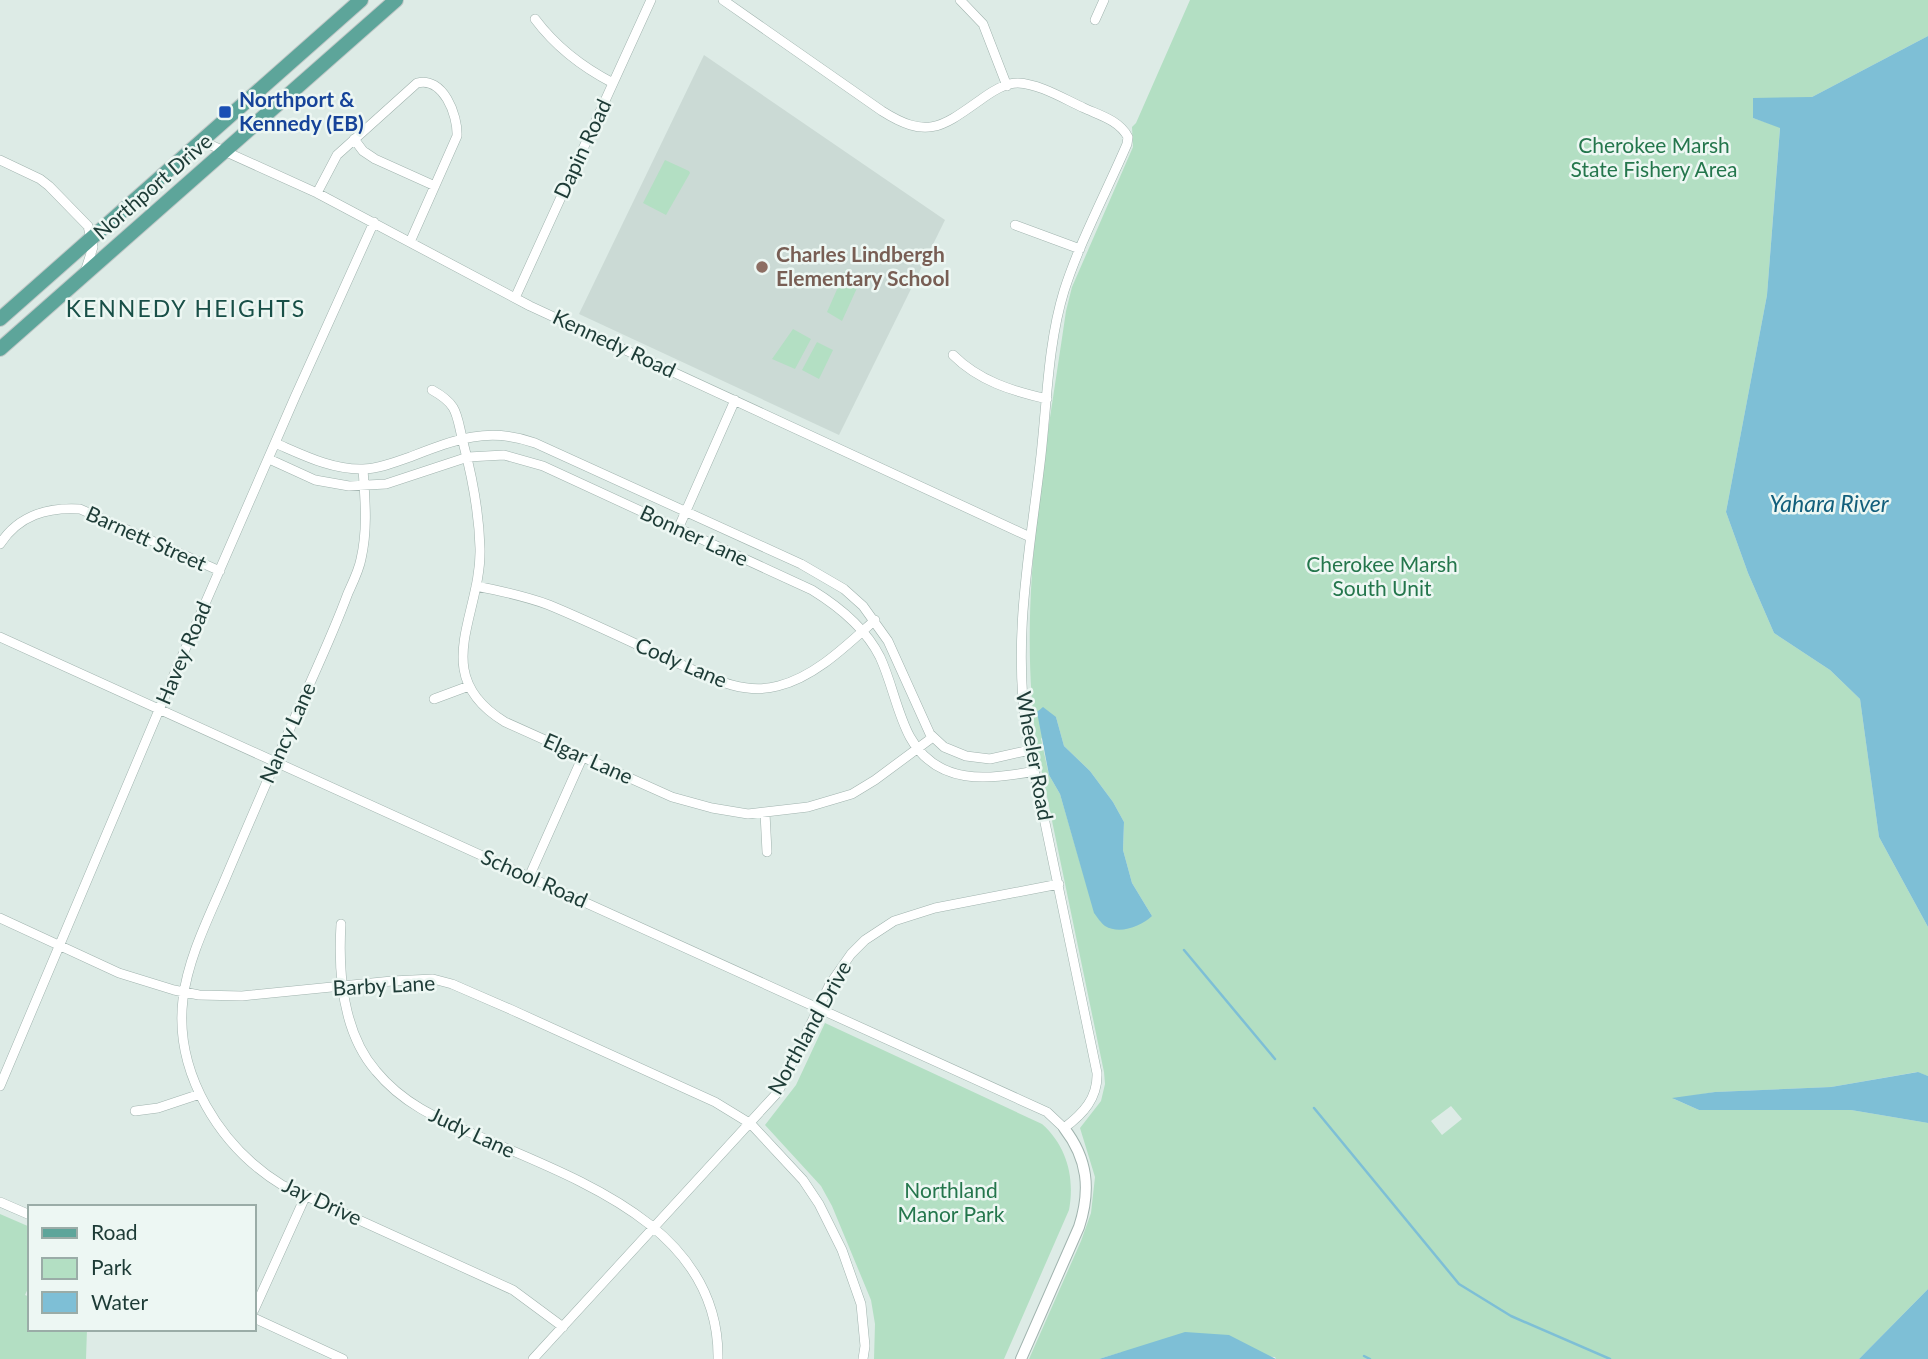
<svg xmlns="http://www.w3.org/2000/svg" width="1928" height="1359" font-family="Lato,sans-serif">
	<rect width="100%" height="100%" fill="#ddebe6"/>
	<!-- built -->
	<path fill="#cbdad5" d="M704 55 945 220 839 435 579 314Z"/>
	<!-- green -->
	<path fill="#b3dfc3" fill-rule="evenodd" d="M1190 0H1928V36L1812 97 1753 118 1780 127 1767 295 1726 512 1748 573 1774 633 1830 670 1860 699 1879 837 1928 927V1076L1917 1072 1831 1087 1715 1092 1674 1099 1699 1110H1851L1928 1123V1289L1859 1359H1276L1275 1357 1122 1352 1099 1359H1029L1081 1241 1091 1213 1095 1177 1080 1128 1101 1101 1105 1084 1104 1072 1038 753C1015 605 1045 457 1066 311L1072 287 1133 147 1132 127 1136 123ZM1056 717 1064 746 1090 771 1113 802 1124 822 1123 850 1132 883 1152 916 1086 883 1060 794 1049 775 1041 739ZM1451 1106 1462 1119 1442 1135 1431 1121Z
		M665 160 689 171 690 173 666 215 643 203Z
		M846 269 862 277 842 321 827 312Z
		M793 329 811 339 795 369 772 359Z
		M817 342 833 350 819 379 802 370Z
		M825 1023 1042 1124C1067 1146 1075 1178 1069 1210L1004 1359H874L875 1324 871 1300 832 1206 821 1186 765 1125 796 1085Z
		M0 1214 30 1227V1284L25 1295 30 1297V1329H87L86 1359H0Z"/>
	<!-- water -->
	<path fill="#7ebfd6" d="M1928 36V927L1879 837 1860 699 1830 670 1774 633 1748 573 1726 512 1767 295 1780 128 1753 118V98L1812 97Z
		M1043 707 1056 717 1064 746 1090 771 1113 802 1124 822 1123 850 1132 883 1152 916C1141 926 1120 935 1105 926 1101 923 1097 917 1094 913L1060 794 1049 775 1037 712Z
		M1918 1072 1928 1076V1123L1851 1110H1699L1672 1098 1715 1092 1831 1087Z
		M1928 1289V1359H1859Z
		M1185 1332 1229 1335 1276 1359H1099Z"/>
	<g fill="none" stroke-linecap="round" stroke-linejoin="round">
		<!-- stream -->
		<path stroke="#7ebfd6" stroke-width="2.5" d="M1184 950 1275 1059
			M1314 1108 1459 1284 1511 1316 1610 1359
			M1364 1356 1370 1359"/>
		<!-- minor casing -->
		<g stroke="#a0b3ae" stroke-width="10">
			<path id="minor" d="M960 0 983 24 1007 86
				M535 19C556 47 582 67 613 83
				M1095 20 1104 0
				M354 139 363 151 375 159 435 186
				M202 141 317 193 530 306 1030 537
				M0 160 40 179 49 186 88 226 93 247 85 272
				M317 193 337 155 417 83C443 76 458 115 457 136L410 242
				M1015 225 1080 249
				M515 298 651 0
				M953 355C979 381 1012 391 1047 399
				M432 390C459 405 456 414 463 442 472 476 479 512 480 548 482 615 427 675 505 722L672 797 712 808 748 814 808 807 852 794 875 780 933 737
				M275 443C303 455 332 470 363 469 379 469 395 462 410 457 454 440 488 426 535 443L801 564 844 589 863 606 888 641 930 734 944 747 966 756 990 759 1030 750
				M269 459 315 480 349 486 386 484 468 457 504 455 543 466 812 590C838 606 866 629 880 657 892 683 897 713 910 737 937 786 989 780 1035 771
				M363 469C365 499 368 529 361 559 359 570 353 582 348 593 337 623 324 652 311 681 281 748 252 816 223 884 207 921 188 959 183 999 174 1073 220 1147 282 1185L513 1290 563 1327
				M678 529 735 400
				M0 544C19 515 47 507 80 509L220 571
				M476 586C501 591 525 596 549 605 588 621 627 640 666 658 701 672 739 697 778 686 815 677 847 645 875 620
				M0 637 1047 1112 1064 1128C1083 1114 1098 1098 1097 1073L1027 736C1012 637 1030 552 1041 455 1047 401 1048 343 1064 291 1080 241 1106 193 1127 144L1128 137C1119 120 1099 115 1084 108 1064 99 1040 84 1018 83 1005 83 993 91 983 98 942 127 928 140 882 111L723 0
				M434 699 469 686
				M765 813 767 852
				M529 877 583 756
				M0 918 119 973 174 990 199 995 242 996 392 981 433 979 452 984 512 1010 715 1102 751 1124 803 1180 819 1204 842 1250 861 1304 865 1346 863 1359
				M341 924C338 973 343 1033 376 1071 404 1105 439 1119 478 1136 578 1180 720 1227 718 1359
				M0 1086 170 684 295 397 374 222
				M135 1111 158 1108 200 1094
				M0 1202 30 1215
				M254 1310 306 1195
				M254 1318 343 1359
				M533 1359 778 1092 830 984 851 954 865 940 894 921 935 908 1059 884"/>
		</g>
		<!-- tertiary casing -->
		<g stroke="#a0b3ae" stroke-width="12">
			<path id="tertiary" d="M1021 1359 1079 1227C1091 1190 1088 1159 1064 1128"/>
		</g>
		<!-- primary casing -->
		<g stroke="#c0c8c7" stroke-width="16">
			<path id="primary" d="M0 319 361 0
				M0 349 396 0"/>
		</g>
		<!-- minor -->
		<use href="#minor" stroke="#fff" stroke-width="9"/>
		<!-- tertiary -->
		<use href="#tertiary" stroke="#fff" stroke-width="10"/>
		<!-- primary -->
		<use href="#primary" stroke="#5da59a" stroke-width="14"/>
	</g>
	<!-- markers -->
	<rect fill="#1a4fb4" stroke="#edf7f3" stroke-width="2.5" x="218" y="105" width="14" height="14" rx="3.5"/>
	<circle fill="#8d6e63" stroke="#edf7f3" stroke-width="2.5" cx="762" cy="267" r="7"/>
	<g text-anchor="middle" stroke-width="5" stroke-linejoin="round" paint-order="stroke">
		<!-- transit labels -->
		<g font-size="21" font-weight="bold" fill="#164399" stroke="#edf7f3" text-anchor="start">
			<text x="239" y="107">Northport &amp;<tspan x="239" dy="24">Kennedy (EB)</tspan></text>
		</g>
		<!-- park labels -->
		<g font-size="21" fill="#24764c" stroke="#edf7f3">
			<text x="1654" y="153">Cherokee Marsh<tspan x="1654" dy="24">State Fishery Area</tspan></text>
			<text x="1382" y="572">Cherokee Marsh<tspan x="1382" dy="24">South Unit</tspan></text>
			<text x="951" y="1198">Northland<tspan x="951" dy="24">Manor Park</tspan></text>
		</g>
		<!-- street labels -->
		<g font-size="21" fill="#1d3b36" stroke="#edf7f3">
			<text transform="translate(583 149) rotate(-65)" y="7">Dapin Road</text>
			<text transform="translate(153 187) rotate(-41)" y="7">Northport Drive</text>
			<text transform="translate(614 344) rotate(25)" y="7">Kennedy Road</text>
			<text transform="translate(694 536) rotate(25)" y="7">Bonner Lane</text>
			<text transform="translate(146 539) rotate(24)" y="7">Barnett Street</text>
			<text transform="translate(184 653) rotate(-67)" y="7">Havey Road</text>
			<text transform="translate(681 663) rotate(23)" y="7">Cody Lane</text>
			<text transform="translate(288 733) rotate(-66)" y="7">Nancy Lane</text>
			<text transform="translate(1034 756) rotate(80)" y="7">Wheeler Road</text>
			<text transform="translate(588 759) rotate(24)" y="7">Elgar Lane</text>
			<text transform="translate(534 879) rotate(24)" y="7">School Road</text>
			<text transform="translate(384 986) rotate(-3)" y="7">Barby Lane</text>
			<text transform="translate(810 1028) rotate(-61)" y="7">Northland Drive</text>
			<text transform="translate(472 1133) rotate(25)" y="7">Judy Lane</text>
			<text transform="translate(322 1202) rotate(25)" y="7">Jay Drive</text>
		</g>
		<!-- education labels -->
		<g font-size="21" font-weight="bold" fill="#785e54" stroke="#edf7f3" text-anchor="start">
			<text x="776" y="262">Charles Lindbergh<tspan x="776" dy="24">Elementary School</tspan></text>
		</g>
		<!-- neighbourhood labels -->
		<g font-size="23" letter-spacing="2" fill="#184f47" stroke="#edf7f3">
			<text x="186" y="317">KENNEDY HEIGHTS</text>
		</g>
		<!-- water labels -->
		<g font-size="23" font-style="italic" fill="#125f7c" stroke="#edf7f3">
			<text x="1829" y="512">Yahara River</text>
		</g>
	</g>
	<!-- legend -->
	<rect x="28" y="1205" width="228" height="126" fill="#edf7f3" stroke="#9aaca7" stroke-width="2"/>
	<rect x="42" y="1228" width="35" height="10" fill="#5da59a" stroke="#9aaca7" stroke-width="2"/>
	<text x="91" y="1240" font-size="21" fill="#1d3b36">Road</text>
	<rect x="42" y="1258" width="35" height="21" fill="#b3dfc3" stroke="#9aaca7" stroke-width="2"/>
	<text x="91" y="1275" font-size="21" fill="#1d3b36">Park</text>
	<rect x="42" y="1292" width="35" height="21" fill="#7ebfd6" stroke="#9aaca7" stroke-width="2"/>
	<text x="91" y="1310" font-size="21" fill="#1d3b36">Water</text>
</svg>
